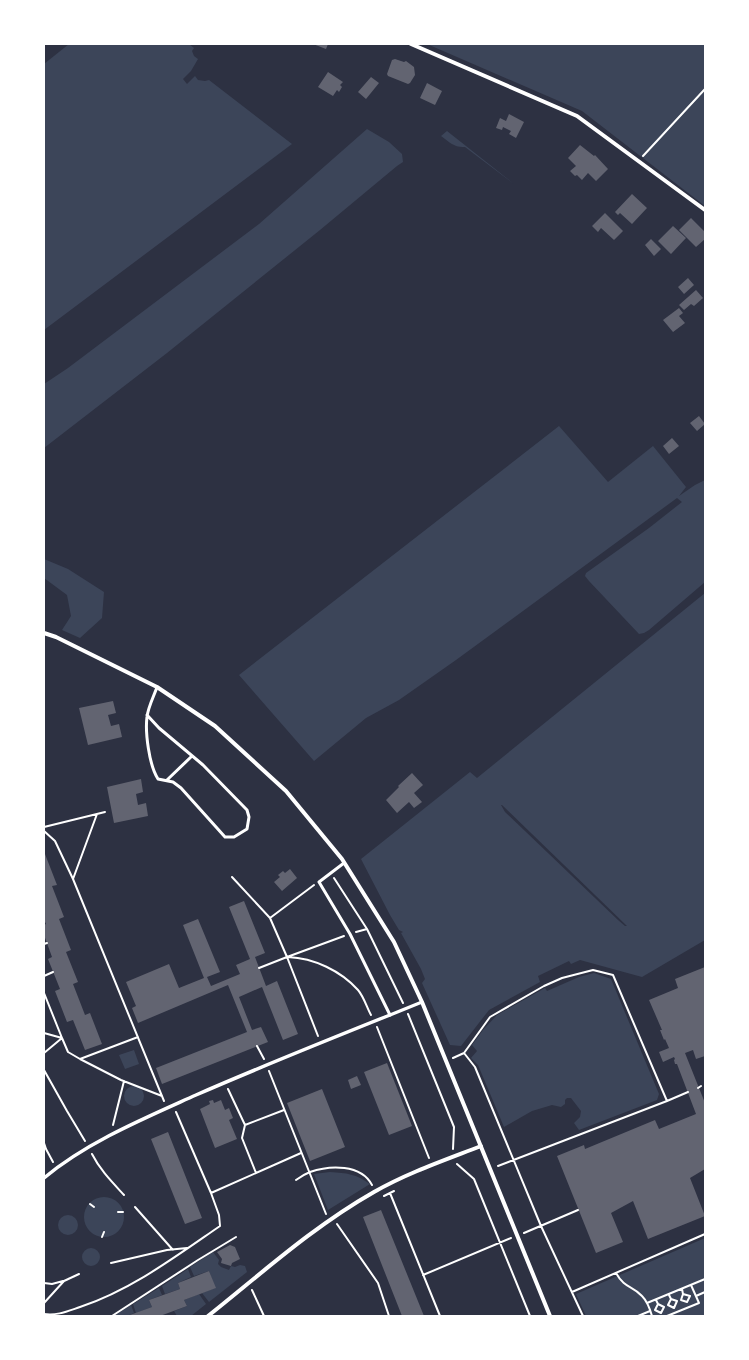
<svg xmlns="http://www.w3.org/2000/svg" width="749" height="1360" font-family="'Fira Sans',sans-serif">
	<rect width="100%" height="100%" fill="#2d3142"/>
	<!-- green -->
	<path fill="#3c4559" fill-rule="evenodd" d="M69 44H189L194 48 192 51 194 56 198 59 191 71 183 79 187 84 195 76 198 80 205 81 209 80 292 144 44 330V64Z
		M427 44H705V206L582 111Z
		M367 129 389 142 402 154 403 162 397 166 320 230 167 353 44 448V384L68 368 259 224Z
		M447 131 514 184 465 147C455 148 449 142 441 136Z
		M559 426 608 482 653 446 686 487 679 496 695 485 705 480V582L649 630 644 633 639 634 589 581 585 576 586 573 649 528 682 502 677 498 456 660 399 700 366 718 314 761 239 675Z
		M44 559 68 569 104 592 102 618 80 638 62 630 71 616 67 595 44 578Z
		M705 593V940L642 977 580 960 571 964 569 961 538 976 540 982 489 1010 461 1046 450 1045 422 983 425 979 421 969 401 933 403 932 399 930 390 915 361 859 470 772 477 778ZM501 805H502L627 926H625L618 920 505 812Z
		M594 973 611 979 659 1094 657 1100 579 1130 574 1123 580 1117 581 1111 571 1098H567L565 1100V1104L561 1107 552 1105 532 1111 504 1127 478 1065 471 1058 477 1051 472 1045 483 1030 497 1015 545 988 547 991 579 977Z
		M134 1050 139 1064 125 1069 119 1055Z
		M124 1096a10 10 0 1 1 20 0a10 10 0 1 1-20 0Z
		M330 1172C347 1173 356 1174 370 1184L328 1210 314 1174Z
		M84 1217a20 20 0 1 1 40 0a20 20 0 1 1-40 0Z
		M58 1225a10 10 0 1 1 20 0a10 10 0 1 1-20 0Z
		M705 1238V1316H586L576 1294Z
		M82 1257a9 9 0 1 1 18 0a9 9 0 1 1-18 0Z
		M213 1252 219 1260 218 1264 221 1267 229 1270 231 1266 235 1267 240 1265 245 1266 247 1272 209 1302 202 1293 215 1288 209 1271 194 1276 190 1267Z
		M188 1269 191 1277 178 1283 180 1289 165 1294 162 1286Z
		M159 1288 162 1295 149 1300 152 1307 136 1313 133 1304Z
		M199 1294 206 1304 191 1316H177L174 1311 187 1306 184 1300Z
		M131 1305 134 1313 127 1316H114Z"/>
	<!-- building -->
	<path fill="#626471" d="M313 44H328L326 49Z
		M395 59 404 62 406 61 414 67 415 75 410 83 408 84 388 76 387 74 392 60Z
		M328 72 343 82 340 85 342 87 339 92 337 90 333 96 318 87Z
		M371 77 379 83 366 99 358 92Z
		M427 83 442 91 435 105 420 98Z
		M509 114 524 122 516 138 509 134 511 131 503 127 502 130 496 128 500 118 506 121Z
		M580 145 594 156 595 155 608 169 596 181 588 173 582 180 577 175 575 176 570 171 576 166 568 158Z
		M632 194 647 208 632 224 620 213 618 215 615 212Z
		M605 213 623 231 614 240 601 228 598 232 592 226Z
		M691 218 705 232V239L696 247 679 230Z
		M673 226 686 238 671 254 658 241Z
		M651 239 661 249 654 256 645 245Z
		M688 278 694 285 684 294 678 287Z
		M696 290 703 298 694 306 691 304 684 310 679 305Z
		M679 308 683 313 679 316 685 323 673 332 663 320Z
		M699 416 705 424 697 431 690 423Z
		M672 438 679 446 669 454 663 446Z
		M113 701 116 713 108 715 111 726 119 724 122 737 88 745 79 708Z
		M412 773 423 785 414 793 422 802 414 808 409 802 397 813 386 800 399 787 398 786Z
		M141 779 143 792 136 794 138 805 146 803 148 816 114 823 107 787Z
		M44 854H45L57 885 52 886 64 917 59 919 71 950 66 952 78 982 73 984 85 1015 90 1013 102 1044 85 1050 73 1020 67 1022 55 991 60 989 48 959 52 957 44 935V925L46 924 44 920Z
		M290 869 297 878 282 891 274 882 280 877 278 875 283 871 285 873Z
		M244 901 265 953 255 957 266 986 277 981 298 1034 283 1040 262 987 239 997 252 1030 261 1027 268 1042 162 1084 156 1068 247 1032 228 985 138 1023 132 1008 136 1006 126 982 169 964 179 988 204 978 183 925 198 919 220 972 207 977 211 986 240 974 236 965 250 959 229 907Z
		M705 967V1056L696 1059 693 1050 685 1053 705 1103V1169L690 1178 705 1216 648 1239 633 1201 611 1213 623 1242 596 1253 557 1156 584 1145 585 1149 655 1120 659 1129 696 1114 677 1064H675L674 1060 675 1059 674 1057 663 1062 659 1052 669 1048 665 1039 664 1040 660 1030H662L649 1000 678 988 675 979Z
		M387 1063 412 1126 389 1135 364 1072Z
		M357 1076 361 1085 351 1089 348 1080Z
		M322 1089 345 1147 310 1161 287 1103Z
		M213 1100 214 1103 221 1100 225 1110 229 1108 233 1118 229 1120 237 1139 215 1148 200 1109 210 1104 209 1101Z
		M168 1132 202 1218 185 1224 151 1139Z
		M381 1210 424 1316H402L363 1217Z
		M230 1245 235 1247 240 1259 232 1263 231 1266 221 1263 222 1259 217 1252Z
		M209 1271 216 1288 184 1300 187 1306 160 1316H127L152 1307 149 1300 180 1289 178 1283Z"/>
	<g fill="none" stroke-linecap="round" stroke-linejoin="round">
		<!-- path -->
		<path stroke="#fff" stroke-width="2" d="M643 156 705 89
			M44 827 105 812
			M44 831 55 841 73 879 164 1101
			M232 877 270 918
			M334 878 367 929
			M73 879 97 814
			M356 932 367 929 403 1003
			M44 944 47 943
			M287 957 344 936
			M287 957 270 918 314 885
			M288 957C314 958 341 971 358 990 364 997 367 1008 371 1015
			M259 968 287 957 318 1036
			M44 976 53 972
			M44 993 62 1038 44 1053
			M408 1014 454 1127 453 1149
			M377 1027 429 1158
			M44 1033 62 1038 68 1052 80 1059 121 1080 162 1096
			M257 1046 264 1059
			M464 1053 475 1067 541 1226 583 1316
			M453 1058 464 1053 490 1017 544 986 562 978 593 970 613 975 667 1101 498 1166
			M80 1059 138 1037
			M44 1070 67 1111 85 1141
			M269 1071 326 1214
			M698 1088 701 1086
			M228 1089 245 1125 242 1138 256 1173
			M667 1101 688 1092
			M176 1112 211 1193 301 1153
			M113 1125 124 1081
			M245 1125 284 1110
			M44 1143 46 1149 53 1162
			M92 1154C100 1170 112 1182 124 1195
			M457 1164 474 1179 530 1316
			M296 1180C300 1177 305 1174 310 1172 330 1165 361 1164 372 1185
			M390 1193 440 1316
			M384 1196 394 1191
			M90 1204 94 1207
			M135 1207 173 1250
			M118 1212H123
			M337 1224 378 1283 389 1316
			M524 1233 578 1210
			M102 1237 104 1232
			M111 1263 167 1250 187 1248
			M616 1273C625 1289 632 1285 642 1296 647 1301 650 1309 652 1316
			M423 1275 511 1238
			M44 1283 52 1284 63 1281
			M682 1289 683 1294 681 1300 687 1302 690 1296 683 1294
			M252 1290 264 1316
			M572 1292 705 1234
			M669 1295 671 1299 677 1301 674 1308 668 1305 671 1299
			M696 1296 705 1292
			M656 1300 658 1304 664 1307 661 1313 655 1310 658 1304
			M44 1303 64 1281 79 1274
			M647 1303 705 1279
			M44 1314C57 1316 68 1311 80 1307 131 1290 175 1257 220 1226L219 1215 211 1193
			M112 1316 198 1260 236 1237
			M638 1316 650 1311
			M667 1316 699 1303 691 1285"/>
		<!-- service -->
		<path stroke="#fff" stroke-width="3" d="M147 715 159 728 203 765 247 810 249 817 247 829 234 837H225L181 788 173 782 158 779C149 765 145 732 147 717 148 707 154 696 157 687
			M167 780 192 756
			M344 863 319 882 350 934 390 1015 422 1002"/>
		<!-- pedestrian -->
		<path stroke="#fff" stroke-width="3.5" d="M44 1178C87 1142 145 1118 196 1095 260 1067 325 1041 390 1015"/>
		<!-- minor -->
		<path stroke="#fff" stroke-width="4" d="M411 44 577 116 705 210
			M44 633 56 637 157 687 215 726 286 791 342 859 394 942 422 1002 550 1316
			M208 1316C262 1273 314 1226 374 1192 407 1173 445 1160 481 1146"/>
	</g>
	<!-- border -->
	<rect width="749" height="1360" fill="none" stroke="#ffffff" stroke-width="90"/>
</svg>
